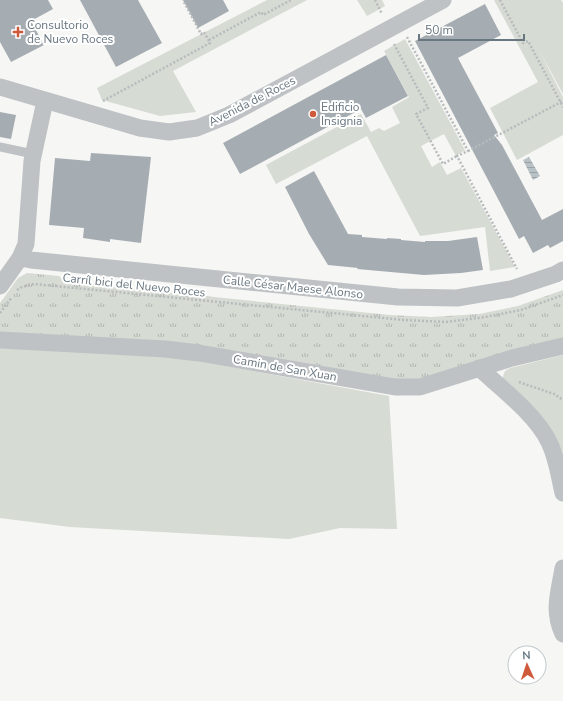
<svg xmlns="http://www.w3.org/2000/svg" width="563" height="701" font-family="'Nunito Sans',sans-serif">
	<defs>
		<pattern id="park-tufts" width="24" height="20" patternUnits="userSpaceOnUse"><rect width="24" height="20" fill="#d6dbd3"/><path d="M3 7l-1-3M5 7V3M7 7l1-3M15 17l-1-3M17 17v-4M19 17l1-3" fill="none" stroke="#b2b6b1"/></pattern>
		<pattern id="water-rules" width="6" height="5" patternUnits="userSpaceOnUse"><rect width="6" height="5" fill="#b8c2c6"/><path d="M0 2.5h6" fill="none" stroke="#9aa2a6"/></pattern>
	</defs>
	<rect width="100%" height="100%" fill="#f6f6f4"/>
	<!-- grass -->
	<path fill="#d6dbd3" d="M267 0H307L173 71 196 112 160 116 102 100 97 88Z
		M357 0H382L385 6 367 16Z
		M494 0H561L563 3V94L539 50 563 97V135L517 160 490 108 538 82Z
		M405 39 465 150 456 156 444 134 421 146 432 167 440 162 447 175 461 168 515 267 490 271 485 227 420 236 367 136 276 184 266 165 361 114 371 132 379 128 384 131 400 123 392 107 409 97 384 51Z
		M0 348 177 357 389 396 397 529 340 528 289 539 70 527 0 518Z
		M563 355V465L502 379 505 371 510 368Z"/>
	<!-- park -->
	<path fill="url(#park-tufts)" d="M27 273 59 276 66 282 390 315 431 317 479 314 518 306 563 290V339L418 380 398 381 0 333V303L18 278Z"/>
	<!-- water -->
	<path fill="url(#water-rules)" d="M529 157 540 176 533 180 523 160Z"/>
	<!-- building -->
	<path fill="#a6adb2" d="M0 0H48L53 9 31 21 44 45 11 62 0 42Z
		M80 0H138L162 43 116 67Z
		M183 0H223L229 11 198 28Z
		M485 4 501 35 458 58 498 133 494 135 502 145 542 220 563 209V241L550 248 548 245 533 253 524 236 519 239 415 41Z
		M386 55 408 96 366 118 361 109 240 174 223 143Z
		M0 112 16 115 11 139 0 137Z
		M91 153 151 157 141 243 110 239V242L83 238 84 228 49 225 55 158 90 161Z
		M314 171 348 234 362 235V237L387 239V238L401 239V240L425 242V241H448L477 237 483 270 461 273 424 275 357 269 358 268 328 265 309 234 285 187Z"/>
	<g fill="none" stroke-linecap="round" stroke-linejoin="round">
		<!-- path -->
		<path stroke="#b8bbbd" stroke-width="2.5" stroke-dasharray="2 2" stroke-linecap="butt" d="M375 0 382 14
			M500 0 523 43 528 41 563 107
			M407 37 468 151 457 156 517 269
			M209 40 261 12 263 15 291 0
			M394 44 428 108 416 114 443 164 457 156
			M103 101 210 43 204 32 201 34 183 0
			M468 151 563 101
			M17 290 22 287 34 284 404 320 446 322 485 317 521 310 563 295
			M0 313 12 297
			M519 382 554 394 563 400"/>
		<!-- service -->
		<path stroke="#bec2c5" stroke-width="9" d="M0 147 33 154"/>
		<!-- minor -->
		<path stroke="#bec2c5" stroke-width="17" d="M0 87 140 128 169 132 197 128 229 115 443 0
			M20 258 31 260 398 297 457 298 511 289 556 274 563 270
			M0 286 20 258 26 244 32 161 45 101
			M0 340 165 349 199 353 395 387H420L512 358 563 346
			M479 368C501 388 536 415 549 442 557 458 559 476 563 493
			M563 568C559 593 552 610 563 634"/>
	</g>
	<!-- markers -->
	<g fill="#cf5a3b" stroke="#fff" stroke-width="1.5">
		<path d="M16 26h4v4h4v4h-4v4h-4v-4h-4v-4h4z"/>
		<circle cx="313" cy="114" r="4"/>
	</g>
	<g text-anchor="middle" stroke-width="4" stroke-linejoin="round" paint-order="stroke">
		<!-- poi labels -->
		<g font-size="12" fill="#697781" stroke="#fff" text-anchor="start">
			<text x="27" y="29">Consultorio<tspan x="27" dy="14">de Nuevo Roces</tspan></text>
			<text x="321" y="111">Edificio<tspan x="321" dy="14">Insignia</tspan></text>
		</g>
		<!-- street labels -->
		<g font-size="12" fill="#697781" stroke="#fff">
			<text transform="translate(252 101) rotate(-27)" y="4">Avenida de Roces</text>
			<text transform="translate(134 285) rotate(6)" y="4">Carríl bici del Nuevo Roces</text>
			<text transform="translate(293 287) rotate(6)" y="4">Calle César Maese Alonso</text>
			<text transform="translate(285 368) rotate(10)" y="4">Camin de San Xuan</text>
		</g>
	</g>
	<!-- north arrow -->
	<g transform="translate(527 665) rotate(357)"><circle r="19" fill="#ffffff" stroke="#c3c9cd"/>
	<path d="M0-3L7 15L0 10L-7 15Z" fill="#cf5a3b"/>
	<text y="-6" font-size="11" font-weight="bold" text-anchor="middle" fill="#697781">N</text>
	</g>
	<!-- scale -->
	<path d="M419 34v6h105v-6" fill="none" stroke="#697781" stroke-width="2"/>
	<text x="425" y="34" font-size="12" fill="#697781" stroke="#ffffff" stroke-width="3" paint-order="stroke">50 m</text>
</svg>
